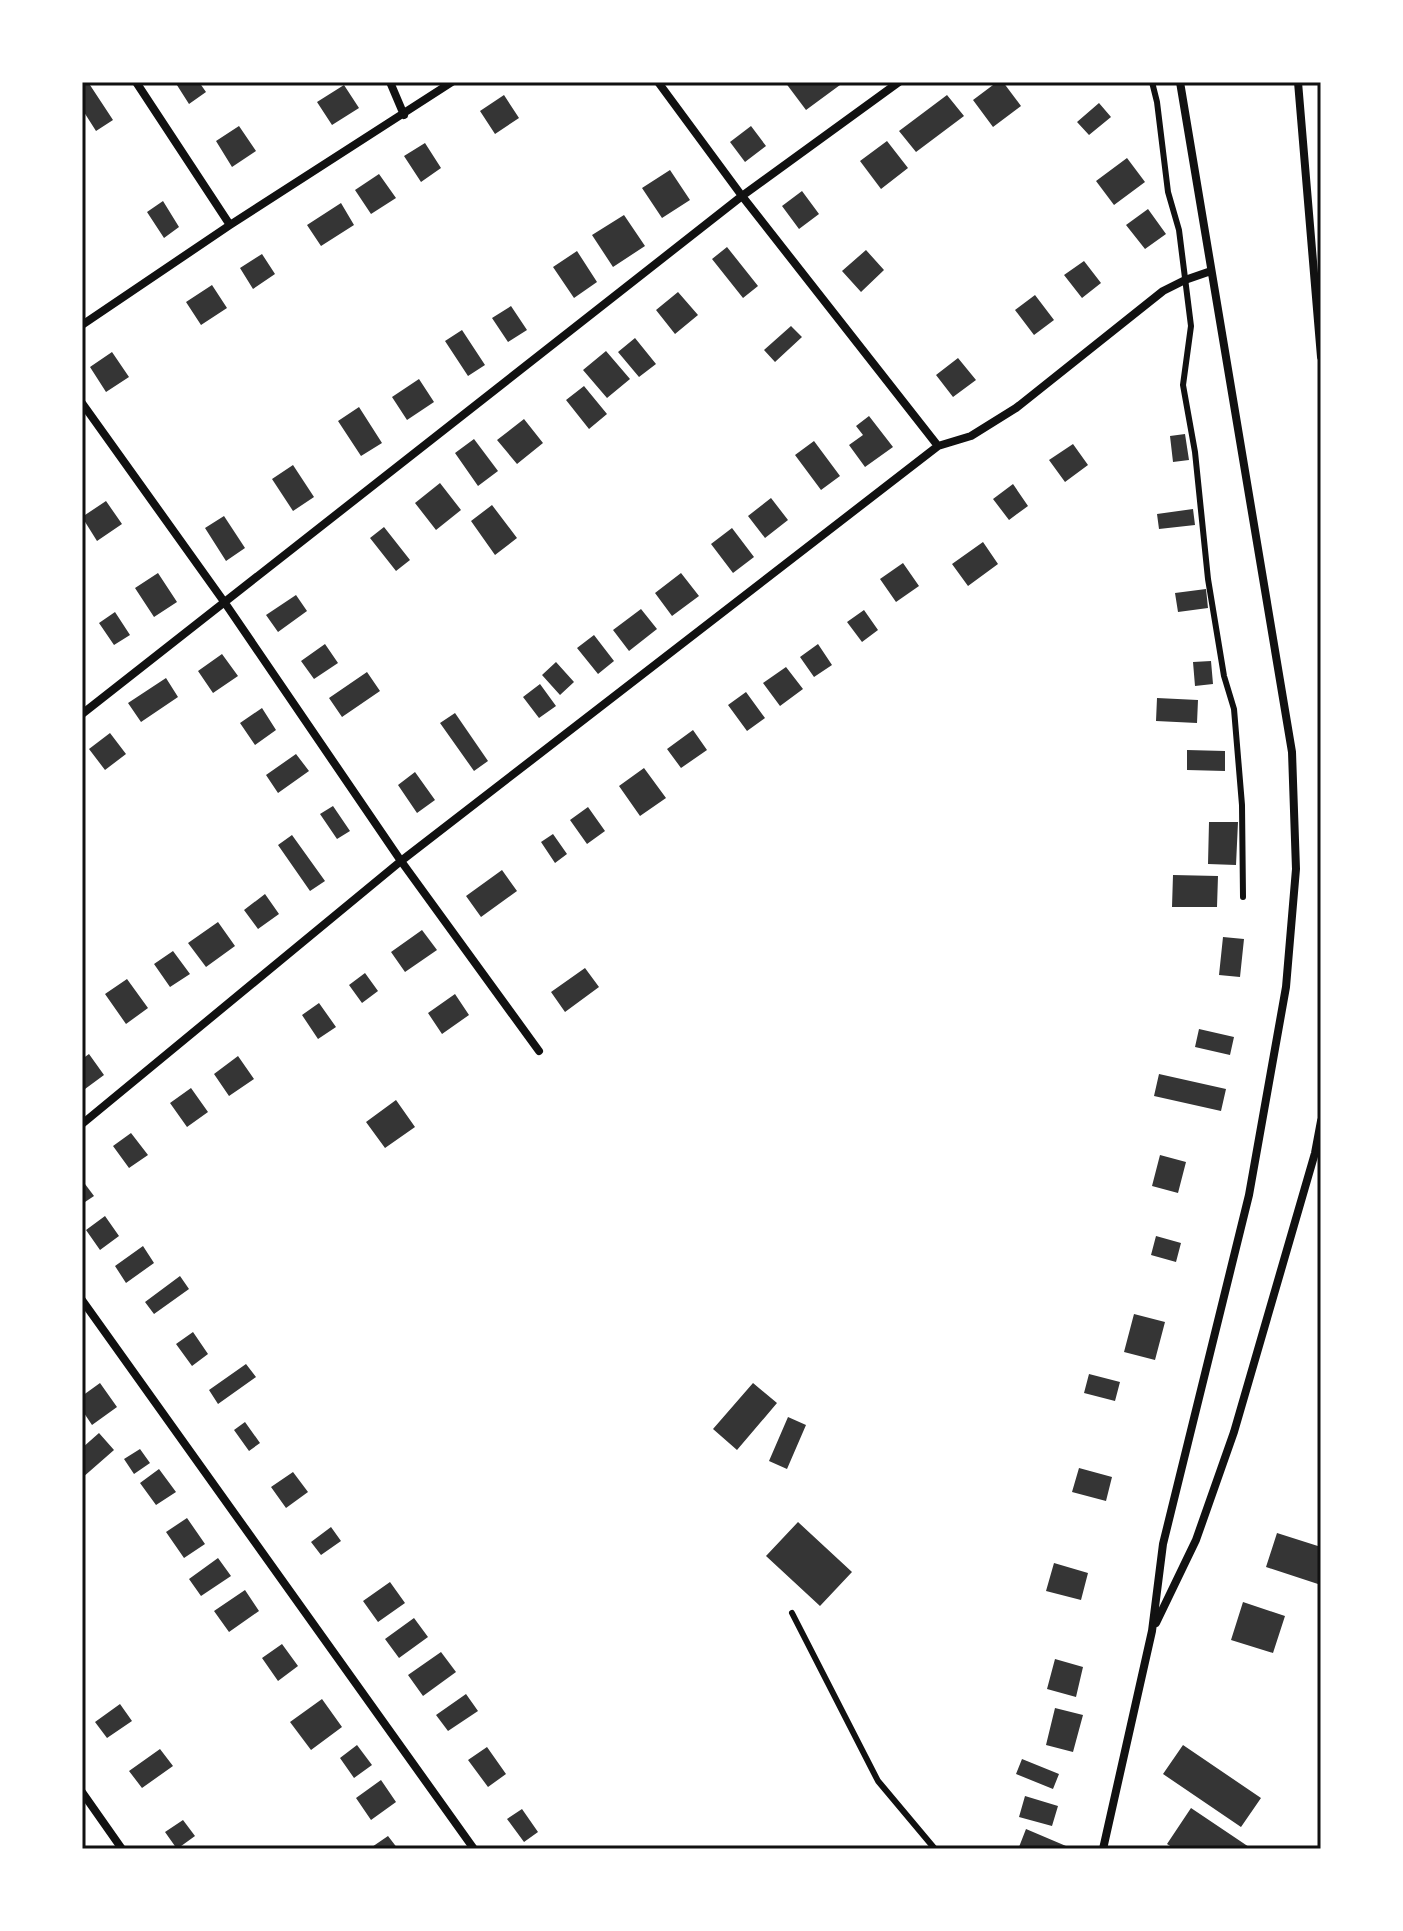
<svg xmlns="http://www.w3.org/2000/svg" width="1403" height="1931" font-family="'Golos Text',sans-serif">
	<rect width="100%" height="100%" fill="#fff"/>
	<!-- building -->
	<path fill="#353535" d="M86 82H88L113 120 96 131 82 109V84Z
		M175 82H199L206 92 189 104Z
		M785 82H838L840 85 806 110Z
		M997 82H1003L1021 106 993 127 973 100Z
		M344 85 359 108 332 125 317 102Z
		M504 95 519 118 495 134 480 111Z
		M947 95 964 116 916 152 899 131Z
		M1099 103 1111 117 1089 135 1077 122Z
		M239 126 256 151 232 167 216 141Z
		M751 126 766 146 745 162 730 142Z
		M887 141 908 168 881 189 860 161Z
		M425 143 441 168 421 182 404 156Z
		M1127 158 1145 182 1114 205 1096 181Z
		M670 170 690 200 662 218 642 188Z
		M379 174 396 198 371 214 355 190Z
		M802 191 819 214 799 229 782 206Z
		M163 201 179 227 164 238 147 212Z
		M341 203 354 225 321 246 307 225Z
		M1148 209 1166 234 1145 249 1126 225Z
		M624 215 645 246 613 267 592 235Z
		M727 247 758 286 743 298 712 259Z
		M866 250 884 270 861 292 842 271Z
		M577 251 597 282 574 298 553 267Z
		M262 254 275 274 253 289 240 268Z
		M1084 261 1101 283 1082 298 1064 275Z
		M212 285 227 308 201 325 186 302Z
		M678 292 698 315 675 334 656 310Z
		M1035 295 1054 320 1034 335 1015 310Z
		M511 306 527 330 508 342 492 318Z
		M791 326 802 337 775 362 764 350Z
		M462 330 485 365 468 376 445 341Z
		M635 338 656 364 639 377 618 352Z
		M606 351 630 379 607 398 583 370Z
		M112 352 129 377 106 392 90 367Z
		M958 358 976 380 953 397 936 375Z
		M419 379 434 402 407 420 392 397Z
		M584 386 607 414 589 429 566 400Z
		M359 407 382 443 361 456 338 421Z
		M869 416 893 447 865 467 849 445 863 435 856 426Z
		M524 419 543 443 517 464 497 440Z
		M1185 434 1189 460 1173 462 1170 436Z
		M474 439 498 471 478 486 455 453Z
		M814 441 840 476 821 490 795 455Z
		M1073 444 1088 465 1065 482 1049 460Z
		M293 465 314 497 293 511 272 479Z
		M440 483 461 510 436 530 415 503Z
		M1013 484 1028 506 1009 520 993 499Z
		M771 498 788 520 765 538 748 516Z
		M106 501 122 524 97 541 82 517Z
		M492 505 517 538 495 555 471 521Z
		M1193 509 1195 525 1159 529 1157 514Z
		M224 516 245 548 226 561 205 528Z
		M384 527 410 560 396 571 370 538Z
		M732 528 754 557 733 573 711 544Z
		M983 542 998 564 968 586 952 564Z
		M903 563 919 586 896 602 880 579Z
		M158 573 177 602 154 617 135 588Z
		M681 573 699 596 672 616 655 593Z
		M1206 589 1208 608 1178 612 1175 593Z
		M296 595 307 611 278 632 266 615Z
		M641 609 657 629 629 651 613 630Z
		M864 610 878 630 862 642 847 622Z
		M115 612 130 635 114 645 99 623Z
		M594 635 614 661 598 674 577 648Z
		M325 644 338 663 314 679 301 661Z
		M818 644 832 665 814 677 800 657Z
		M222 654 238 676 213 693 198 671Z
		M1211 661 1213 684 1195 686 1193 662Z
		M556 662 574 682 560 695 542 675Z
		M786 667 803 689 780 706 763 683Z
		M367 672 380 691 342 717 329 698Z
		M166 678 178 697 141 722 128 703Z
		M540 684 556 706 539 718 523 697Z
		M746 692 765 718 747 731 728 705Z
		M1157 698 1198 700 1197 723 1156 721Z
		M262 708 276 730 255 745 240 723Z
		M455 713 488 761 474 771 440 723Z
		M693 730 707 750 681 768 667 749Z
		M110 733 126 754 105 770 89 749Z
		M1187 750 1225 751V771L1187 770Z
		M296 754 309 771 278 793 266 775Z
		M644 768 666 798 640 816 619 786Z
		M415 772 435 800 417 813 398 785Z
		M333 806 350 831 337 839 320 814Z
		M588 807 605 831 587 844 570 820Z
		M1209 822H1238L1236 865 1208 864Z
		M553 834 567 854 555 863 541 842Z
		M292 835 325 881 310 891 278 845Z
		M502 870 517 891 481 917 466 896Z
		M1173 875 1218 876 1217 907H1172Z
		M265 894 279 914 258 929 244 910Z
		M218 922 235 946 206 967 188 943Z
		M422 930 437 950 405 972 391 952Z
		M1223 937 1244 939 1240 977 1219 975Z
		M173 951 190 974 170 987 154 964Z
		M585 968 599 987 565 1012 551 992Z
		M365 973 378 991 362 1003 349 985Z
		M127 979 148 1008 126 1024 105 994Z
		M455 994 469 1015 442 1034 428 1013Z
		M319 1003 336 1027 318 1039 302 1015Z
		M1199 1029 1234 1037 1230 1055 1195 1047Z
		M89 1054 104 1075 85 1089 82 1084V1059Z
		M238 1056 254 1079 229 1096 214 1074Z
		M1159 1074 1226 1089 1221 1111 1154 1096Z
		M191 1088 208 1112 187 1127 170 1103Z
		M396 1100 415 1127 385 1148 366 1122Z
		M131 1133 148 1155 129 1168 113 1146Z
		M1160 1155 1186 1162 1178 1193 1152 1186Z
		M82 1180 94 1196 82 1204Z
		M105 1216 119 1236 100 1250 86 1230Z
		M1156 1236 1181 1243 1176 1262 1151 1255Z
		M143 1246 154 1263 126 1283 115 1266Z
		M180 1276 189 1289 154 1314 145 1302Z
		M1134 1314 1165 1322 1155 1360 1124 1352Z
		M193 1332 208 1354 192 1366 176 1344Z
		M246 1364 256 1377 218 1404 209 1390Z
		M1089 1374 1120 1382 1115 1401 1084 1393Z
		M100 1383 117 1407 92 1425 82 1410V1396Z
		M753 1383 777 1403 737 1450 713 1429Z
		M788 1417 806 1425 787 1469 769 1461Z
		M245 1422 260 1443 249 1451 234 1430Z
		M99 1433 114 1450 82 1478V1448Z
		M140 1449 150 1463 134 1474 124 1459Z
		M1079 1468 1112 1477 1106 1501 1072 1492Z
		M159 1469 176 1492 156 1505 140 1483Z
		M293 1472 308 1492 286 1508 271 1487Z
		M187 1518 205 1544 184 1558 166 1532Z
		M798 1522 852 1572 820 1606 766 1556Z
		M331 1527 341 1541 321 1555 311 1542Z
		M1277 1533 1321 1547V1585L1266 1567Z
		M218 1558 231 1576 201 1596 189 1579Z
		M1054 1563 1088 1573 1081 1600 1046 1591Z
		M390 1582 405 1603 378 1622 363 1601Z
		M245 1590 259 1611 229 1632 214 1611Z
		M1243 1602 1285 1616 1273 1653 1231 1640Z
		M414 1618 428 1637 399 1658 385 1639Z
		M282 1644 298 1666 278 1681 262 1658Z
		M441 1652 456 1672 423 1696 408 1675Z
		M1055 1659 1083 1667 1076 1697 1047 1689Z
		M466 1694 478 1711 448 1731 436 1715Z
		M322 1699 342 1727 311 1750 290 1722Z
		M120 1704 132 1721 107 1738 95 1722Z
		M1055 1708 1083 1715 1073 1752 1046 1745Z
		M357 1745 372 1765 354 1778 340 1758Z
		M1183 1745 1261 1798 1241 1827 1163 1774Z
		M487 1747 506 1774 488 1787 468 1760Z
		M160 1749 173 1766 142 1788 129 1771Z
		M1022 1759 1059 1774 1053 1789 1016 1774Z
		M381 1780 396 1802 371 1820 356 1798Z
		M1025 1796 1058 1806 1052 1826 1019 1817Z
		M1191 1808 1252 1849H1175L1167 1844Z
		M522 1809 538 1832 524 1842 507 1819Z
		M183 1820 195 1836 177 1849 165 1832Z
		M1026 1829 1066 1846 1064 1849H1025L1019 1847Z
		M388 1836 398 1849H369Z"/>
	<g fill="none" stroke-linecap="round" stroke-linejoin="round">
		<!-- service -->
		<path stroke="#111" stroke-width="6" d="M1152 82 1157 102 1168 192 1179 230 1191 326 1183 385 1195 452 1208 579 1224 676 1234 709 1242 805 1243 897
			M792 1613 878 1781 935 1849"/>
		<!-- minor -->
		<path stroke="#111" stroke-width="8" d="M136 82 230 225
			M390 82 404 115
			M658 82 742 196 938 446
			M1298 82 1321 357
			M82 325 230 225 452 82
			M82 403 225 603 401 861 539 1051
			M82 714 742 196 899 82
			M82 1124 401 861 938 446 971 436 1016 408 1163 291 1185 280 1211 271
			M82 1300 474 1849
			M1156 1623 1196 1540 1234 1432 1315 1153 1321 1121
			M82 1792 122 1849
			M1103 1849 1152 1631 1163 1544 1249 1195 1286 987 1296 869 1292 752 1180 82"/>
	</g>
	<!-- border -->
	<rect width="1403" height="1931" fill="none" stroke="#ffffff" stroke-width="168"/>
	<rect x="84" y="84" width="1235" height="1763" fill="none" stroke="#111" stroke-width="3"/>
</svg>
